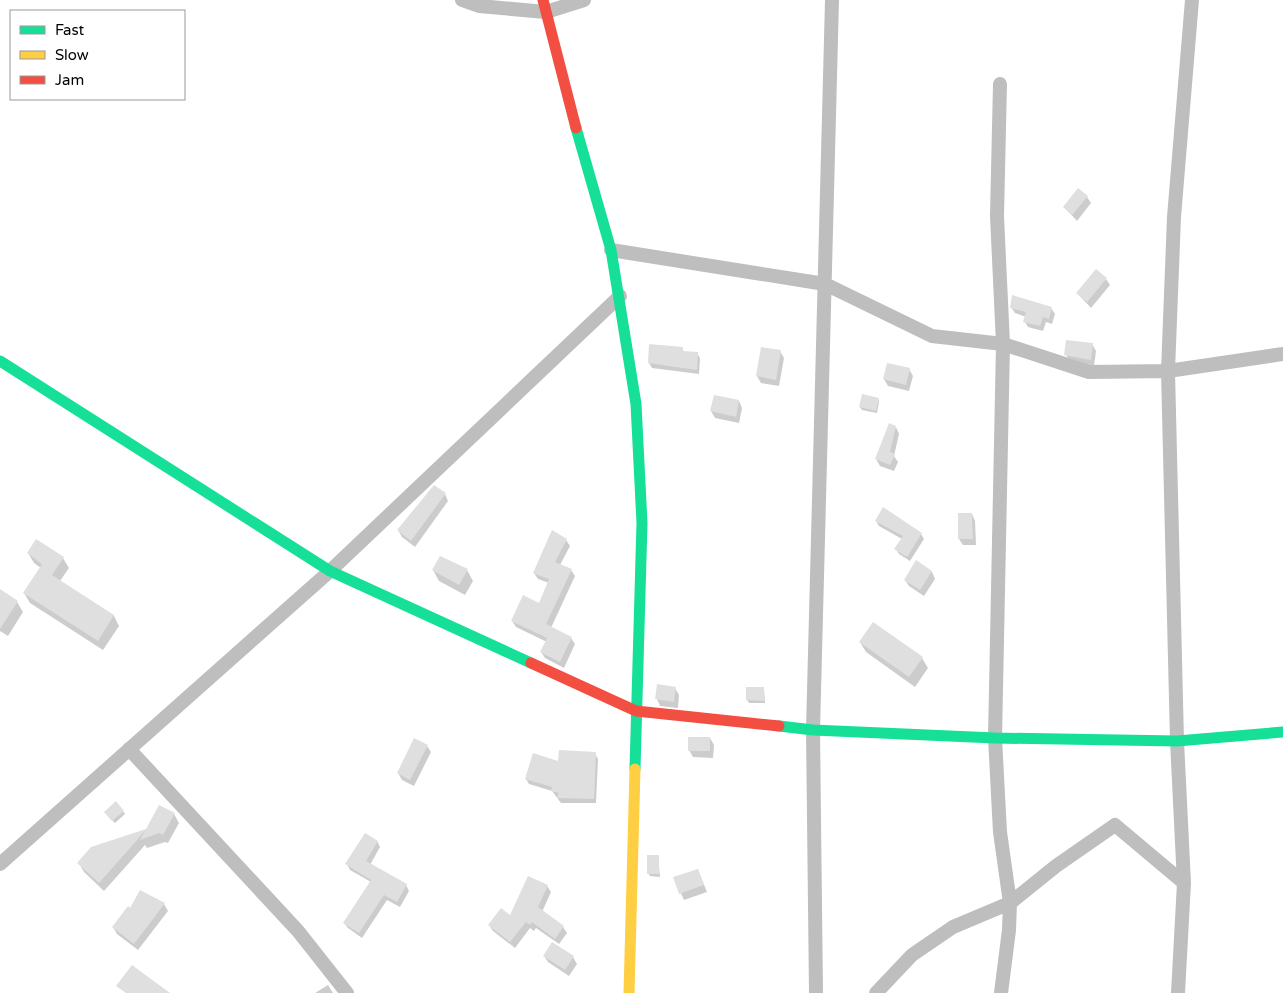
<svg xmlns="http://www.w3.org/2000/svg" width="1283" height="993" font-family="'Varela Round',sans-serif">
	<rect width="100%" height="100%" fill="#fff"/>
	<!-- shadow -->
	<path fill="#0003" d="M1087 197 1091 203 1077 221 1064 207Z
		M1106 279 1110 285 1091 308 1078 294Z
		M1011 307 1051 308 1055 314 1052 324 1046 322 1043 331 1028 327 1025 322 1026 317 1015 313Z
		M1092 344 1096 351 1094 366 1070 361 1066 355Z
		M682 348 684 352 697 353 700 358 699 374 652 368 649 363Z
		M780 351 784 358 779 386 761 383 757 376Z
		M909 369 913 376 909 391 888 386 884 379Z
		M878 399 879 402 877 413 862 410 860 407Z
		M739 401 742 408 739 423 715 418 711 411Z
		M896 427 899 434 894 456 898 462 894 471 880 466 876 459Z
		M445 494 448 501 415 547 402 537 398 530Z
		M972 514 975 521 976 545H963L959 539Z
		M876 521 921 534 924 539 910 561 899 554 896 549 902 539 879 526Z
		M566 540 570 546 560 565 571 570 575 576 551 628 571 638 575 644 564 668 545 658 541 652 547 642 516 627 512 621 540 604 549 583 538 579 534 573Z
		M28 553 63 558 69 568 60 581 114 616 119 626 103 650 30 603 24 593 41 568 34 563Z
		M917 562 932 572 935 579 924 596 909 586 905 580Z
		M433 570H467L473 581 465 595 439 581Z
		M0 591 17 602 23 612 8 636 0 631Z
		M860 642 922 658 928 668 915 687 866 652Z
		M675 688 679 695 678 708 660 706 657 699Z
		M764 689 765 703H749L747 700Z
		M710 738 714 745 713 758 693 757 689 750Z
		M427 746 431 752 414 786 402 780 398 773Z
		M595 754 598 759 596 803H561L552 791 529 784 526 779 559 762Z
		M123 811 125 814 115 823 107 815Z
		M174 814 179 823 168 843 165 842 147 848 145 845 104 891 84 872 79 863 147 830Z
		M377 841 380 847 370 865 406 885 409 891 400 907 387 900 362 938 348 928 344 923 371 882 350 870 347 864Z
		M658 856 660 877 650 876 648 873Z
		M698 870 707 892 684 900 674 878Z
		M547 886 551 892 542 912 563 927 567 933 559 944 536 928 534 931 530 928 515 948 493 931 489 925 511 917Z
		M140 892 164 904 168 911 138 950 117 934 113 927 131 910Z
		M544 956 573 957 577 964 569 976 548 962Z
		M328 985 333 993H315Z"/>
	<!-- building -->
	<path fill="#dfdfdf" d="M1078 188 1088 196 1072 215 1063 207Z
		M1096 269 1107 278 1087 302 1076 293Z
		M1012 295 1052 307 1049 319 1043 317 1040 326 1023 322 1026 312 1010 308Z
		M1066 340 1093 343 1091 360 1064 355Z
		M649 344 683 347V351L698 352 697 370 648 363Z
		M761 347 781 350 776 380 756 376Z
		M887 363 910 368 906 385 883 379Z
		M862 394 879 398 876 411 859 407Z
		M714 395 739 400 736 417 710 411Z
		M889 423 896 426 890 452 895 454 890 465 875 459Z
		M434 485 446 493 411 541 397 530Z
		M883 507 922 533 907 557 894 549 903 536 875 521Z
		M958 513H972L973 539H958Z
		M552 530 567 539 555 562 572 569 546 624 572 637 560 662 540 652 547 638 511 621 523 595 539 603 549 579 533 573Z
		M36 539 64 557 52 575 114 615 98 641 23 593 42 564 27 553Z
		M440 556 468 569 459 585 432 570Z
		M916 560 932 571 920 590 904 580Z
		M0 589 18 601 0 629Z
		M873 622 923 657 909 677 859 642Z
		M657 684 676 687 674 702 655 699Z
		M746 687H764V701L746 700Z
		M688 737H710V751H688Z
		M414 738 428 745 410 780 397 773Z
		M559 750 596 752 594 799 557 798 559 793 551 791 552 787 525 779 533 753 558 761Z
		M116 801 124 811 112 821 104 812Z
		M159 805 175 813 163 835 159 833 140 840 145 831 99 883 77 863 91 847 146 829Z
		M365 833 378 841 366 861 407 884 397 902 384 895 359 933 343 923 371 880 345 864Z
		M647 855H659V874H647Z
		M698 869 704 885 679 894 673 877Z
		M528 876 548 885 538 907 564 926 555 939 532 922 530 925 526 922 510 942 488 925 501 908 510 915Z
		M140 890 165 903 134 944 112 927 128 906 130 908Z
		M552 942 574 956 565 970 543 956Z
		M132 965 170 993H126L116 986Z"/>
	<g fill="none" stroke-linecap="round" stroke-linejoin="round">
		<!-- street -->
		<path stroke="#bebebe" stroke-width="14" d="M462 0 479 6 546 12 584 0
			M1000 84 997 216 1003 344 995 738 1000 832 1010 903 1009 930 1001 993
			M611 250 825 284 932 336 1003 344 1089 372 1168 371 1283 354
			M129 749 298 931 347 993
			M0 864 330 571 620 296
			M816 993 813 730 832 0
			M876 993 912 955 953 927 1010 903 1056 866 1115 825 1184 883
			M1178 993 1184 883 1177 741 1168 371 1174 217 1192 0"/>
		<!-- fast -->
		<path stroke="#16e098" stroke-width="11" d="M576 128 611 250 636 404 642 523 635 769
			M0 361 330 571 531 663
			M779 726 813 730 995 738 1177 741 1283 732"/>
		<!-- slow -->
		<path stroke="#ffcf43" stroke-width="11" d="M629 993 635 769"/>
		<!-- jam -->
		<path stroke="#f24e42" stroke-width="11" d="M543 0 576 128
			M531 663 636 711 779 726"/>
	</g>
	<!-- legend -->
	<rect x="10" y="10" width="175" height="90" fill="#ffffff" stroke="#999999"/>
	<rect x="20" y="26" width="25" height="8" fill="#16e098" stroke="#999999"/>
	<text x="55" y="35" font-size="15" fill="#000000">Fast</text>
	<rect x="20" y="51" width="25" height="8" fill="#ffcf43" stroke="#999999"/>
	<text x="55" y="60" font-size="15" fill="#000000">Slow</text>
	<rect x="20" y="76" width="25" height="8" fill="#f24e42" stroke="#999999"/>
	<text x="55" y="85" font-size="15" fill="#000000">Jam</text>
</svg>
